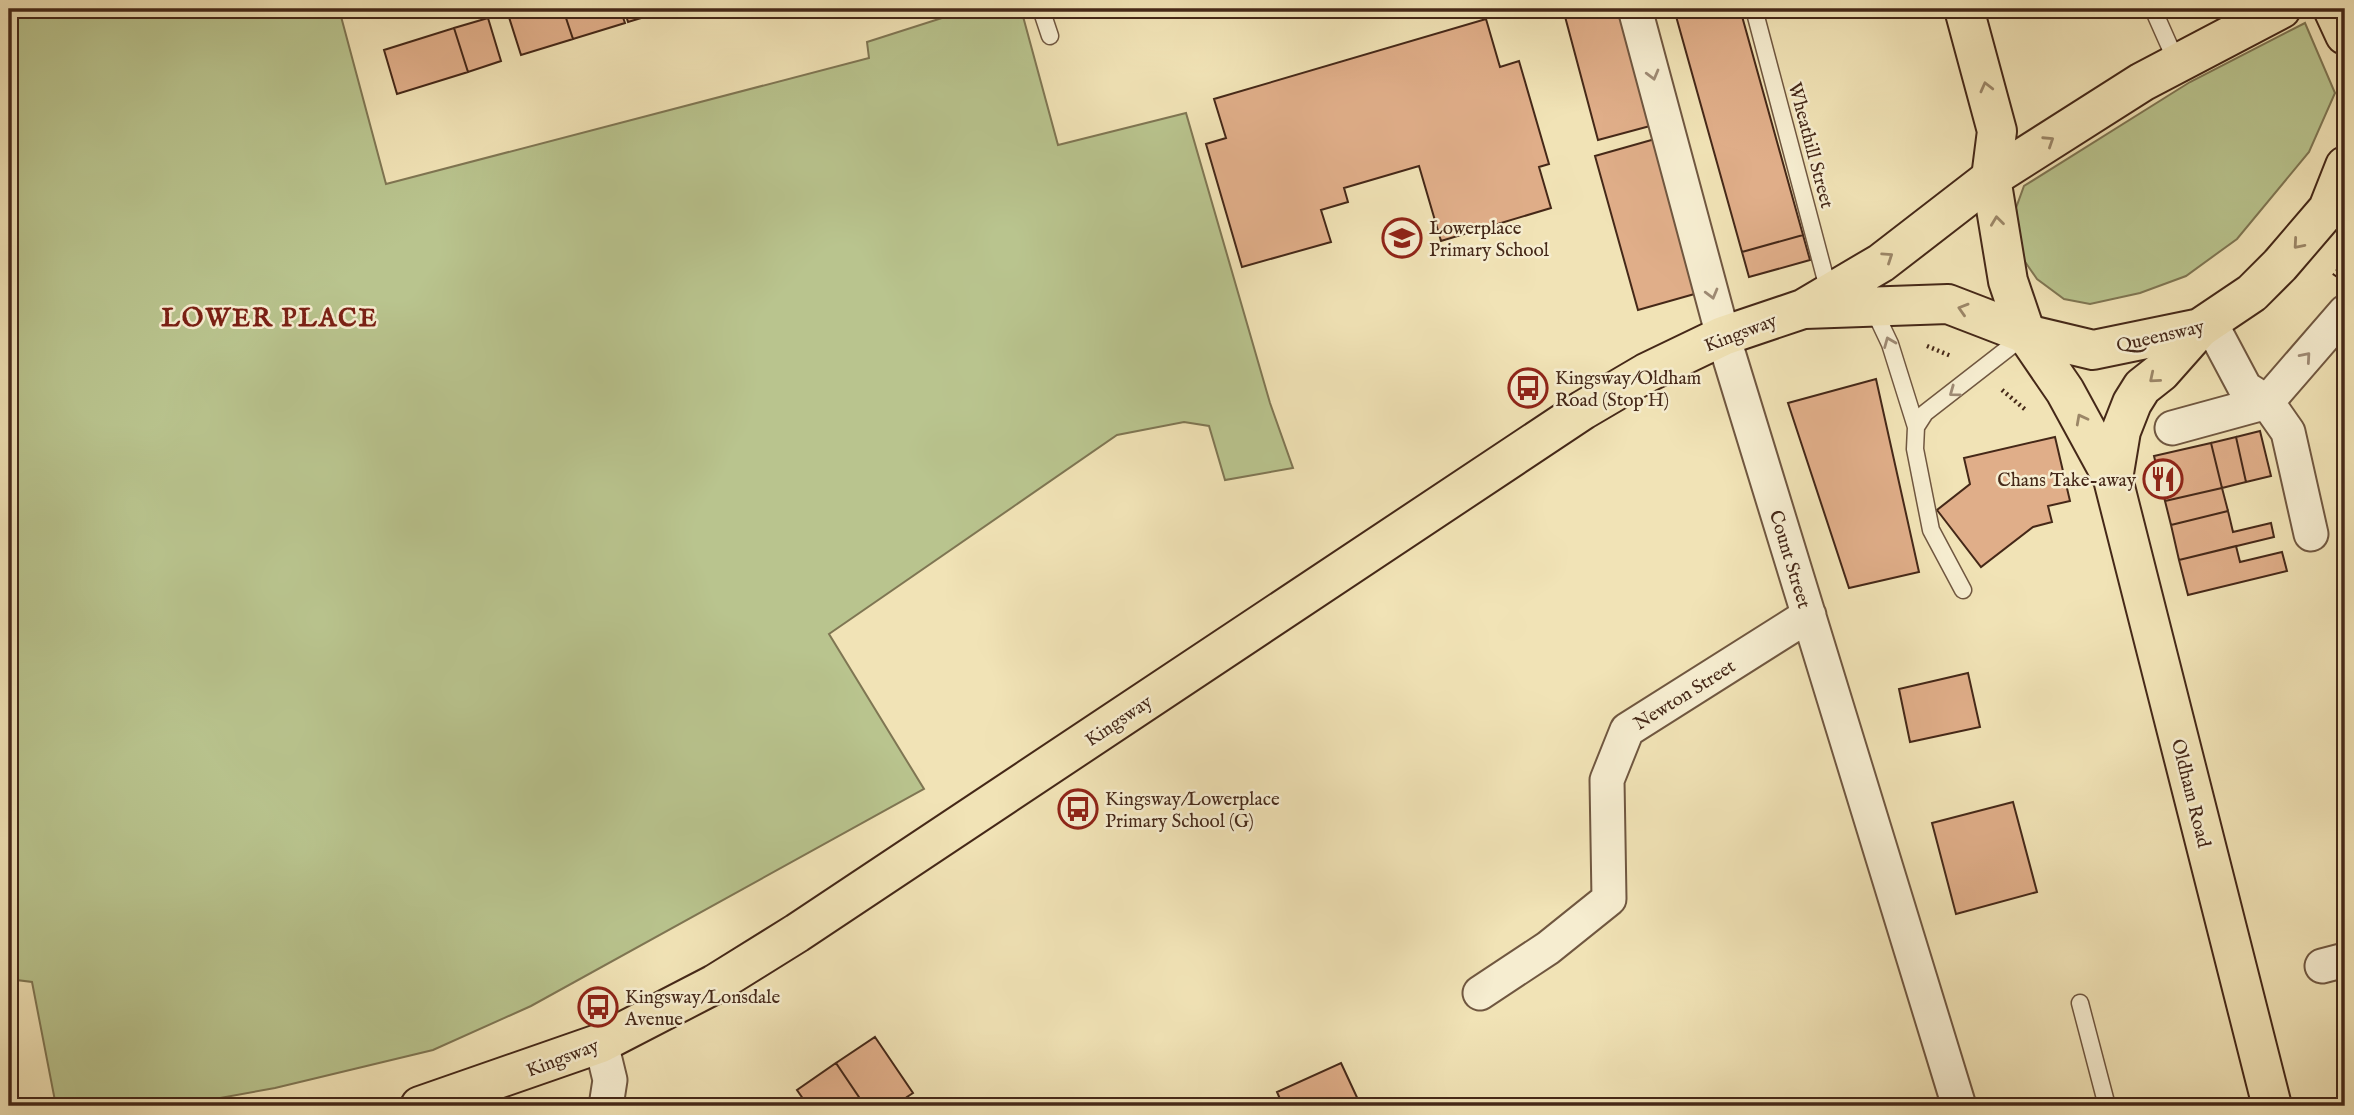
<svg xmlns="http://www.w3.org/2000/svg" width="2354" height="1115" font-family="'IM FELL English',serif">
	<rect width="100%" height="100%" fill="#f1e3b6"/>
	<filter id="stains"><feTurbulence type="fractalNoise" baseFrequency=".00286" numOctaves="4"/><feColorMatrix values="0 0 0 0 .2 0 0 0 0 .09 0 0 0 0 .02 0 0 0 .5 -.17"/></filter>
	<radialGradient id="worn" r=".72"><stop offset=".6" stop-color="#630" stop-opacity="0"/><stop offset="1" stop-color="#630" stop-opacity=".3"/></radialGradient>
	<!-- green -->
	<path fill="#b9c48e" stroke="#7f7653" stroke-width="2" d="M9 9H339L386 184 869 58 867 42 970 9H1021L1058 145 1186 113 1270 403 1293 468 1225 480 1209 426 1184 422 1117 435 829 634 924 789 531 1006 433 1050 275 1088 176 1106H56L32 982 9 979Z
		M2305 23 2335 93 2309 152 2237 239 2186 276 2140 293 2090 304 2064 299 2037 279 2021 256 2016 208 2024 186 2190 82Z"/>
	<!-- building -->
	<path fill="#e0ae89" stroke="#452818" stroke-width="2" d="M516 9H563L573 39 521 55 507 11Z
		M563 9H620L625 23 573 39Z
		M624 9H671L628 22Z
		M1563 9H1619L1650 126 1598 140Z
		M1674 9H1740L1803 235 1742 252Z
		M488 18 501 61 468 72 454 28Z
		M1486 19 1500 67 1519 61 1549 164 1539 167 1551 208 1441 241 1419 166 1344 188 1348 202 1321 210 1331 242 1242 267 1206 144 1226 138 1214 99Z
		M454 28 468 72 397 94 384 50Z
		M1655 139 1698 293 1638 310 1595 156Z
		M1803 235 1810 260 1749 277 1742 252Z
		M1876 379 1919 572 1849 588 1788 403Z
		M2260 431 2271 476 2246 482 2236 437Z
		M2055 437 2070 501 2048 506 2052 522 2033 527 1981 567 1937 510 1970 484 1964 458Z
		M2236 437 2246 482 2222 488 2211 443Z
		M2211 443 2222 488 2165 501 2154 456Z
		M2222 488 2228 511 2171 525 2165 501Z
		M2228 511 2233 532 2271 523 2274 537 2179 560 2171 525Z
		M2236 546 2240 562 2282 552 2287 571 2188 595 2179 560Z
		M1968 673 1980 727 1910 742 1899 689Z
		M2013 802 2037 892 1956 914 1932 823Z
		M875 1037 913 1093 907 1097 914 1106H865L836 1063Z
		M836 1063 865 1106H808L797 1090Z
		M1341 1063 1361 1106H1283L1277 1092Z"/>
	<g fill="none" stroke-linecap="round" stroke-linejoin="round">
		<!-- lane casing -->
		<g stroke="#705740" stroke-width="19">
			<path id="lane" d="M1041 9 1050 36
				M1754 9 1829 292
				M2153 9 2177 63
				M1872 306 1890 344 1916 427 1915 449 1931 530 1963 590
				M1916 427 1925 413 2024 336
				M2080 1003 2107 1106"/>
		</g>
		<!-- street casing -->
		<g stroke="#705740" stroke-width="37">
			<path id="street" d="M1635 9 1723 336 1959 1106
				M2211 324 2245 388 2267 402 2288 432 2311 534
				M2172 428 2267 402 2345 312
				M2322 966 2345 960
				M1480 993 1548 948 1609 899 1607 780 1627 730 1809 615
				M601 1043 610 1080 606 1106"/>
		</g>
		<!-- primary casing -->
		<g stroke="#452818" stroke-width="42">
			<path id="primary" d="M1964 9 1997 131 1991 178 2008 281 2026 334 2065 391 2113 479 2272 1106
				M2333 9 2345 35
				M2113 479 2121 431 2132 403 2142 387 2161 372 2200 328"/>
		</g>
		<!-- highway casing -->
		<g stroke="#452818" stroke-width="42">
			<path id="highway" d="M1805 309 1948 304 2026 334 2093 350 2200 328 2252 293 2280 265 2328 209 2345 166
				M420 1106 601 1043 715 984 797 933 1583 410 1646 373 1723 336 1803 309 1881 263 1991 178 2142 82 2281 9"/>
		</g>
		<!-- path -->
		<path stroke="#452818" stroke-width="4.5" stroke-dasharray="2 3.5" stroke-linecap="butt" d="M2334 276 2345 260
			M1927 346 1951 356
			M2002 390 2027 411"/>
		<!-- lane -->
		<use href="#lane" stroke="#f6edd0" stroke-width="16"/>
		<!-- street -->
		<use href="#street" stroke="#f6edd0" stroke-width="33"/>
		<!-- primary -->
		<use href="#primary" stroke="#f1e3b6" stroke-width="38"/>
		<!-- highway -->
		<use href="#highway" stroke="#f1e3b6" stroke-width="38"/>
	</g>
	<!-- one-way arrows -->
	<defs><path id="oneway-chevron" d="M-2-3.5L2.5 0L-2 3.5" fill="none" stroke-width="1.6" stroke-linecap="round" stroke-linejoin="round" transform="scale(1.75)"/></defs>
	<g stroke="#9e8a74">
		<use href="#oneway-chevron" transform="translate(1653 75) rotate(75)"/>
		<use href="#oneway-chevron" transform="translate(1712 294) rotate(75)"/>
		<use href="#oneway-chevron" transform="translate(1889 342) rotate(-112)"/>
		<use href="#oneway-chevron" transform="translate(2306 357) rotate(-49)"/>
		<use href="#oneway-chevron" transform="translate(1954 392) rotate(144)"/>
	</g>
	<g stroke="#9b8667">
		<use href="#oneway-chevron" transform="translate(1986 87) rotate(-104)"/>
		<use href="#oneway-chevron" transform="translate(2049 141) rotate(-33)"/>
		<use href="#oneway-chevron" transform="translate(1997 221) rotate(-97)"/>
		<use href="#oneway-chevron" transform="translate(2298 244) rotate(131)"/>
		<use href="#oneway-chevron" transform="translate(1888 257) rotate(-34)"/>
		<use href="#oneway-chevron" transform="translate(1963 309) rotate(-163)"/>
		<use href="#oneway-chevron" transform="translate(2154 378) rotate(140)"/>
		<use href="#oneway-chevron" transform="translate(2081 419) rotate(-118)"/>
	</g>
	<!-- icons -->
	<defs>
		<g id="school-ring" transform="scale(2.0125)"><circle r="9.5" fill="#f6edd0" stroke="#8f2418" stroke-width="1.5"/><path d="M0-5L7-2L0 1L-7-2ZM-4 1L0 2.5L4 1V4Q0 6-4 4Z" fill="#8f2418"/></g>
		<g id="bus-ring" transform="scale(2.0125)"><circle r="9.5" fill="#f6edd0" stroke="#8f2418" stroke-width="1.5"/><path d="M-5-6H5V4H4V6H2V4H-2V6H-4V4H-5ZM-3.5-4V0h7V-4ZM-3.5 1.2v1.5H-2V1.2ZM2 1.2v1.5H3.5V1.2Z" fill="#8f2418"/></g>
		<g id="restaurant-ring" transform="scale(2.0125)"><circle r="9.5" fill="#f6edd0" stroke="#8f2418" stroke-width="1.5"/><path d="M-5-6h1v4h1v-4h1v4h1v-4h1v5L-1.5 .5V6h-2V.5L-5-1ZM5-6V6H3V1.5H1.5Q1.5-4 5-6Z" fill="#8f2418"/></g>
	</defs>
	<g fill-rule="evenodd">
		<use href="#school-ring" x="1402" y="238"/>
		<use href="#bus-ring" x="1528" y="388"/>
		<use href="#restaurant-ring" x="2163" y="479"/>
		<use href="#bus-ring" x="1078" y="809"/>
		<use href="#bus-ring" x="598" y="1007"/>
	</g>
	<g text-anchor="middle" stroke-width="5" stroke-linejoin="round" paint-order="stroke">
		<!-- street labels -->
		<g font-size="19" fill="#452818" stroke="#f6edd0">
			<text transform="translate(1812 145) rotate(75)" y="7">Wheathill Street</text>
			<text transform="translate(1740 332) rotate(-21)" y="7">Kingsway</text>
			<text transform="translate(2160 335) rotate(-13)" y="7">Queensway</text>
			<text transform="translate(1791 559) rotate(73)" y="7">Count Street</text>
			<text transform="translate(1684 694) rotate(-32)" y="7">Newton Street</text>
			<text transform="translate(1118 720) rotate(-34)" y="7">Kingsway</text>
			<text transform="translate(2192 793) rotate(76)" y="7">Oldham Road</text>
			<text transform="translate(562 1057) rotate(-21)" y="7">Kingsway</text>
		</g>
		<!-- poi labels -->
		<g font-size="19" fill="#452818" stroke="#f6edd0" text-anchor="start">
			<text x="1429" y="234">Lowerplace<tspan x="1429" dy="22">Primary School</tspan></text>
			<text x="1555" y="384">Kingsway/Oldham<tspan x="1555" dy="22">Road (Stop H)</tspan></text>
			<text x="2136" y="486" text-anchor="end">Chans Take-away</text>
			<text x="1105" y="805">Kingsway/Lowerplace<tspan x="1105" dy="22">Primary School (G)</tspan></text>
			<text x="625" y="1003">Kingsway/Lonsdale<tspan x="625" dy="22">Avenue</tspan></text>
		</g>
		<!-- district labels -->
		<g font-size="26" font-weight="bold" letter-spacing="2" fill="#7a1f14" stroke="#f6edd0">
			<text x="270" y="326">LOWER PLACE</text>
		</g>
	</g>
	<!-- margin -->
	<rect width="2354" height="1115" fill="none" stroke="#f1e3b6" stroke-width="35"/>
	<rect x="10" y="10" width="2333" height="1094" fill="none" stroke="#452818" stroke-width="3.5"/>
	<rect x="18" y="18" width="2319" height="1080" fill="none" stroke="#452818" stroke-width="2"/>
	<rect width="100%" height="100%" filter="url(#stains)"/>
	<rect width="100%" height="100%" fill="url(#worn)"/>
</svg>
